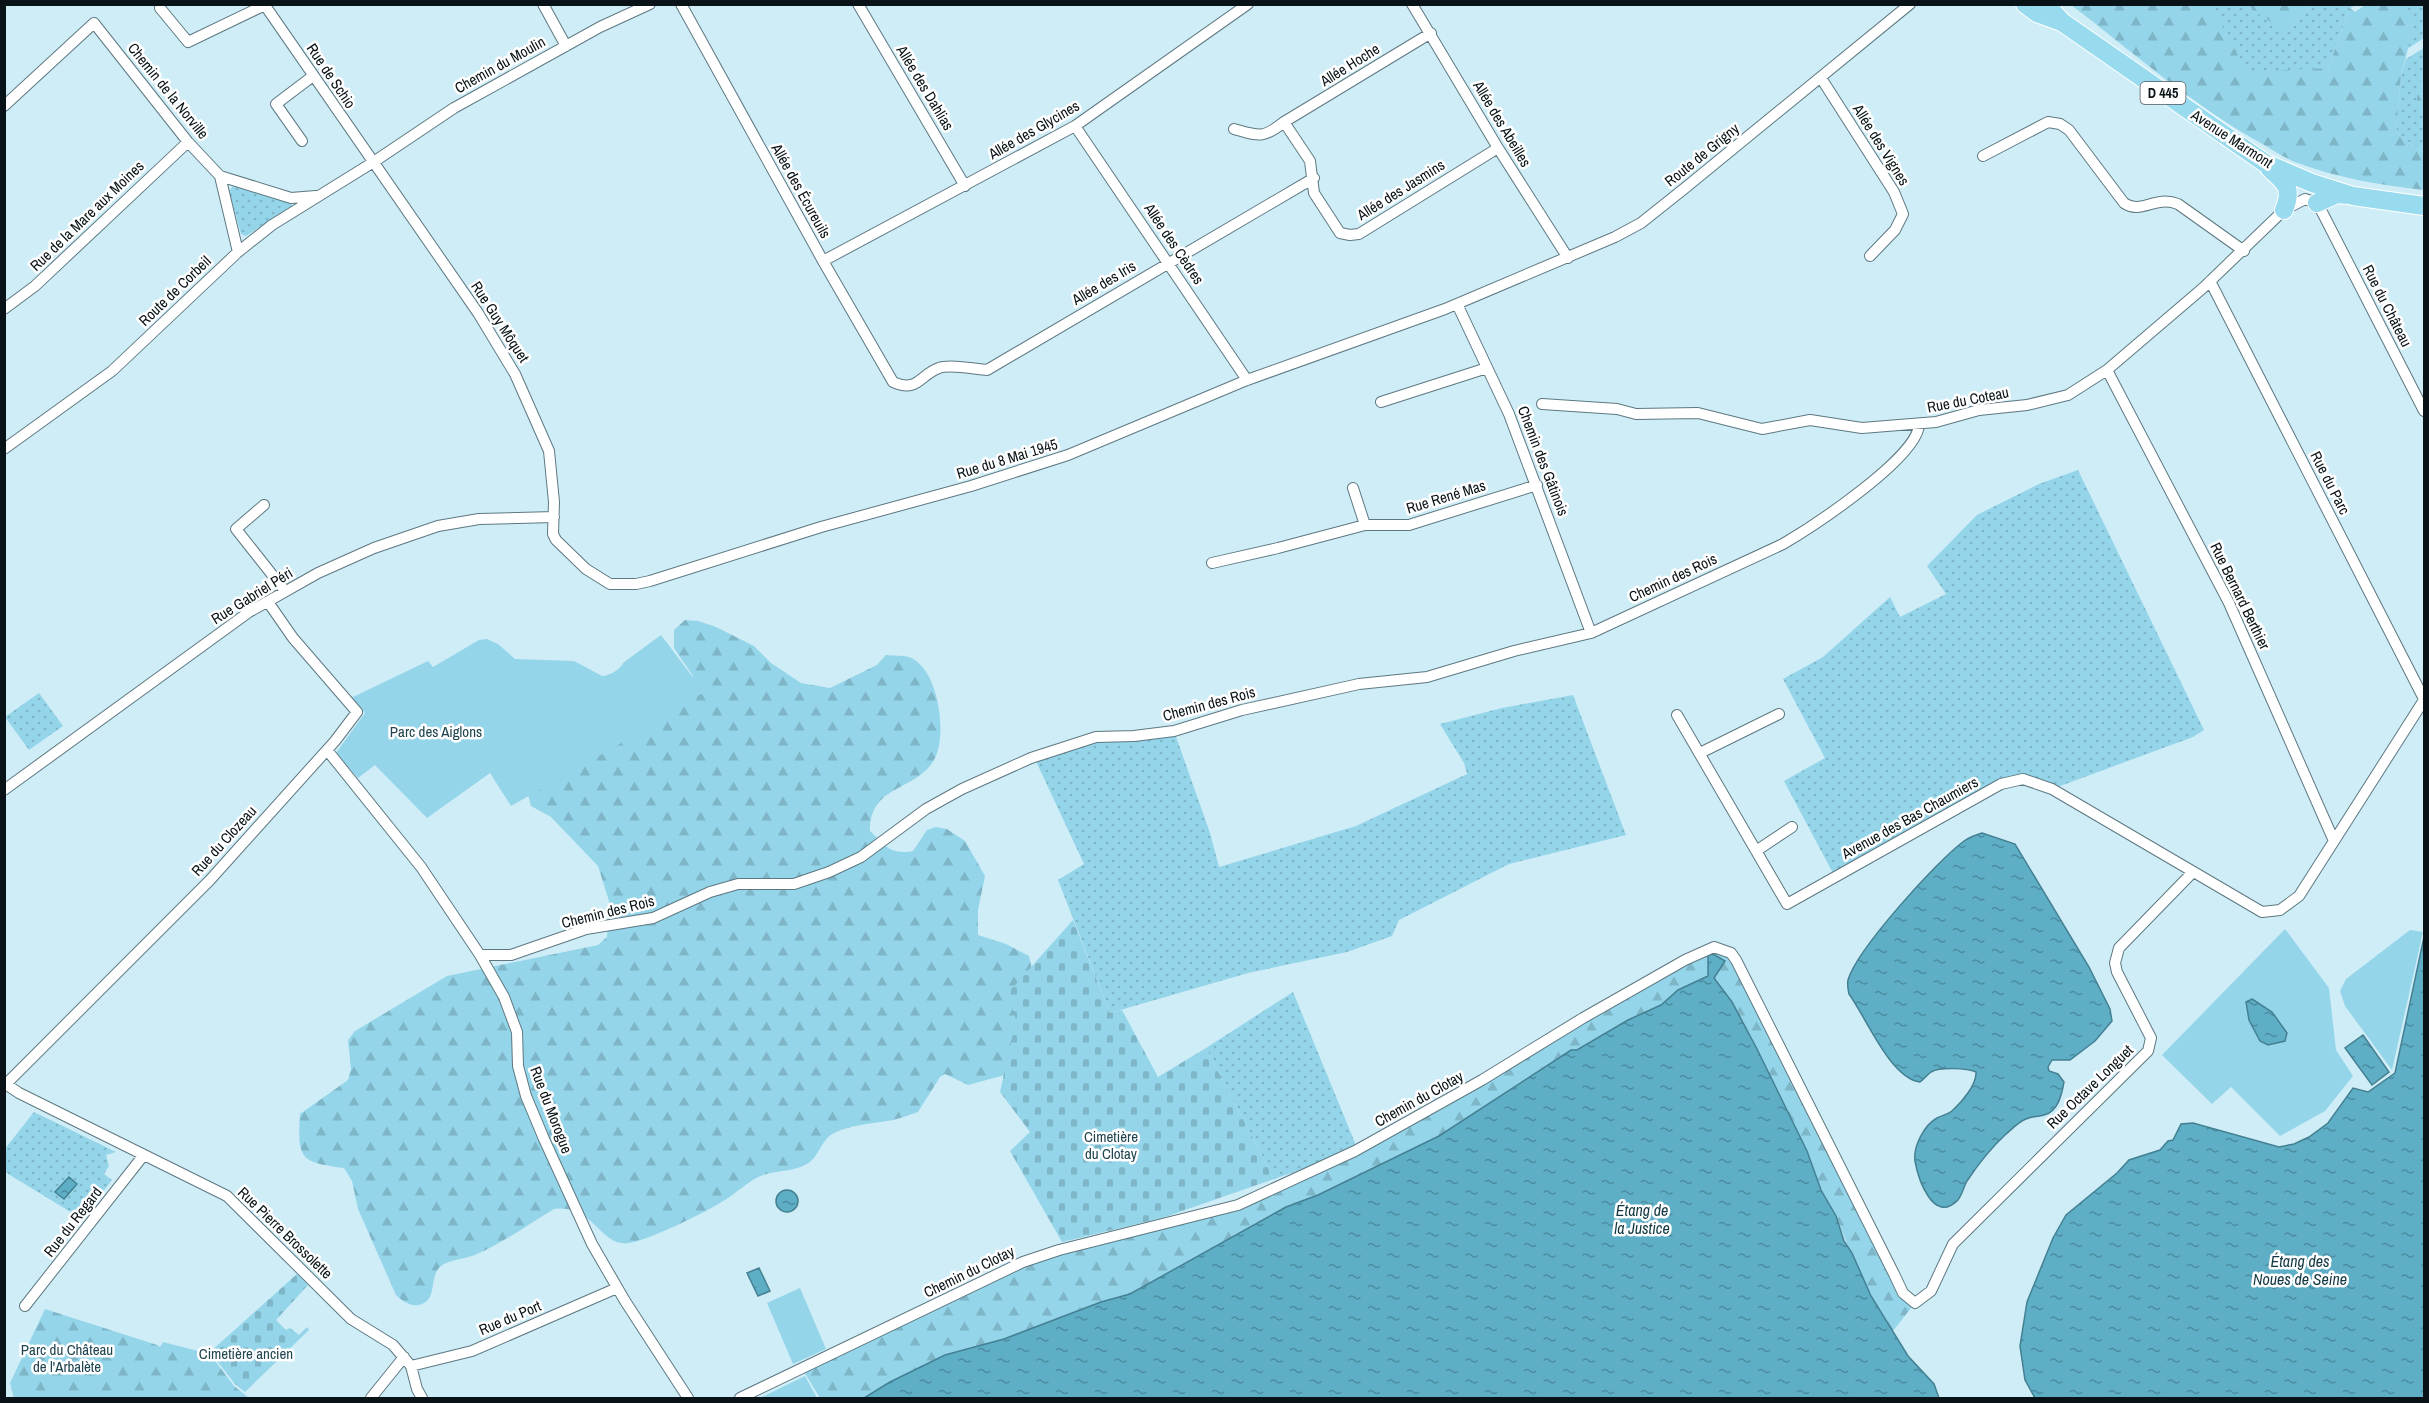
<svg xmlns="http://www.w3.org/2000/svg" width="2429" height="1403" font-family="'Archivo Narrow',sans-serif">
	<defs>
		<pattern id="grass-dots" width="8" height="8" patternUnits="userSpaceOnUse" patternTransform="scale(1.5)"><rect width="8" height="8" fill="#94d5ea"/><path d="M2 2h.1M6 6h.1" fill="none" stroke="#7eb6c8" stroke-width="1.8" stroke-linecap="round"/></pattern>
		<pattern id="forest-firs" width="22" height="20" patternUnits="userSpaceOnUse" patternTransform="scale(1.5)"><rect width="22" height="20" fill="#94d5ea"/><path d="M5 1l3.5 6h-7zM16 11l3.5 6h-7z" fill="#7eb6c8"/></pattern>
		<pattern id="cemetery-stones" width="16" height="16" patternUnits="userSpaceOnUse" patternTransform="scale(1.5)"><rect width="16" height="16" fill="#94d5ea"/><path d="M2 7V4a2 2 0 0 1 4 0v3zM10 15v-3a2 2 0 0 1 4 0v3z" fill="#7eb6c8"/></pattern>
		<pattern id="water-ripples" width="26" height="14" patternUnits="userSpaceOnUse" patternTransform="scale(1.5)"><rect width="26" height="14" fill="#5eaec6"/><path d="M2 4q2-2 4 0t4 0M15 11q2-2 4 0t4 0" fill="none" stroke="#4c8ca0"/></pattern>
	</defs>
	<rect width="100%" height="100%" fill="#cfedf7"/>
	<!-- grass -->
	<path fill="url(#grass-dots)" d="M2077 4 2172 5 2221 25 2211 5H2269L2288 32 2311 5H2356L2350 8 2328 68 2266 96Z
		M2375 5H2424V38L2407 49Z
		M2424 48V153L2396 133 2401 76 2406 59Z
		M233 186 291 201 292 206 246 236 241 234 229 191Z
		M2078 470 2204 730 2193 737 2052 789 2023 779 2001 784 1835 877 1784 781 1825 758 1783 679 1823 657 1890 597 1900 617 1946 594 1927 566 1977 515 2039 484Z
		M39 693 63 726 29 750 5 717Z
		M1573 695 1626 835 1509 864 1399 920 1392 936 1347 952 1248 973 1110 1013 1058 880 1084 864 1034 757 1096 737 1174 731 1210 833 1219 867 1356 826 1467 774 1464 763 1440 724 1502 708Z
		M1293 992 1358 1150 1274 1179 1206 1048Z
		M34 1112 116 1152 106 1155 109 1166 104 1174 112 1180 82 1219 5 1172 4 1150Z"/>
	<!-- forest -->
	<path fill="url(#forest-firs)" d="M2111 5H2211L2247 72 2328 68 2350 8 2355 12 2365 5H2404L2416 17 2401 76 2396 133 2424 153V190C2380 185 2337 178 2295 162 2283 157 2271 149 2259 142 2191 104 2133 52 2071 5Z
		M2250 5H2311L2288 32 2253 11Z
		M2424 72V114L2417 110V96L2423 89 2418 73Z
		M685 620 698 621 716 627 754 646 771 663 801 683 830 688 877 665 886 655C893 656 902 655 909 657 939 668 948 736 934 760 915 792 870 784 870 831 886 846 890 855 913 851L927 830 936 827 947 829 965 841 985 876 978 910V935L1006 944 1029 956 1043 1017 1005 1075 968 1085 945 1074 940 1077 918 1112C908 1115 897 1120 887 1121 868 1124 851 1125 834 1133 822 1139 820 1153 811 1161 798 1172 778 1170 763 1175 749 1180 737 1193 725 1200 704 1213 652 1239 629 1243 601 1248 593 1203 554 1209 529 1224 503 1243 477 1254 467 1259 450 1259 441 1266 429 1276 437 1296 424 1303 414 1309 403 1302 396 1295L358 1209 352 1181 344 1168C301 1162 297 1160 300 1114L348 1080 351 1069 348 1040 355 1031 447 976 598 945 607 937 609 901 598 866 551 817 531 806 526 787 692 686 693 676 674 648V630Z
		M1705 949 1731 953 1894 1274 1915 1303 1893 1331 1871 1296 1854 1261 1836 1216 1821 1190 1757 1049 1732 1002 1714 978 1708 955V976L1678 990 1661 1005 1628 1020 1577 1050H1571L1439 1136 1318 1195 1286 1207 1130 1294 1101 1302 1004 1339 945 1355 890 1382 864 1398H820L803 1370 1023 1262 1238 1205 1339 1157Z
		M45 1309 157 1345 160 1347 163 1342 210 1354 234 1386 249 1398H14L10 1383Z"/>
	<!-- cemetery -->
	<path fill="url(#cemetery-stones)" d="M1073 920 1110 1013 1122 1010 1158 1077 1206 1048 1274 1179 1162 1218 1062 1242 1010 1151 1030 1132 1000 1092 1016 1020 1008 993Z
		M297 1274 308 1285 276 1320 286 1330 290 1328 299 1335 307 1327 309 1330 245 1392 235 1384 210 1352Z"/>
	<!-- park -->
	<path fill="#94d5ea" d="M661 635 704 692 646 729 511 806 490 773 427 818 375 765 358 778 336 753 365 713 351 698 428 661 433 667 479 640 487 639 498 644 515 659 574 661 602 676C609 676 621 669 623 663Z
		M2285 929 2329 988 2336 1050 2353 1076 2325 1111 2280 1136 2231 1087 2212 1104 2162 1055Z
		M2410 930 2423 932 2392 1070 2345 1006 2340 991 2346 979Z
		M800 1288 826 1349 793 1364 767 1303Z
		M805 1376 817 1398H760Z"/>
	<!-- water -->
	<path fill="url(#water-ripples)" stroke="#448092" stroke-width="1.5" d="M1982 833 2015 844 2089 967 2110 1009 2112 1021 2095 1041 2070 1060H2052L2048 1067 2049 1071 2058 1074 2064 1082C2062 1094 2058 1112 2044 1115 2038 1117 2032 1116 2026 1119 2018 1122 2011 1130 2005 1135 1991 1148 1977 1166 1967 1181 1963 1188 1962 1196 1957 1201 1933 1224 1918 1178 1915 1161 1913 1147 1924 1125 1937 1118 1942 1115 1948 1115 1953 1110 1962 1102 1977 1084 1976 1072 1967 1068 1940 1067 1931 1072 1927 1075 1924 1079 1920 1082 1890 1078 1866 1017 1849 994 1848 989 1847 985 1848 980 1857 949 1937 861 1964 841 1970 837 1975 835 1982 833Z
		M2424 937V1398H2035L2025 1380 2020 1346 2027 1302 2053 1238 2066 1215 2117 1173 2129 1160 2160 1150 2168 1141 2173 1140 2181 1124 2193 1123 2279 1147 2294 1144 2309 1137 2328 1123 2353 1088 2368 1092 2395 1073Z
		M1713 954 1725 961 1714 978 1732 1002 1757 1049 1807 1151 1821 1190 1836 1216 1844 1241 1852 1253 1871 1296 1908 1356 1934 1384 1939 1398H864L890 1382 945 1355 1004 1339 1101 1302 1130 1294 1286 1207 1318 1195 1439 1136 1571 1050H1577L1628 1020 1661 1005 1678 990 1708 976V955Z
		M2252 999 2272 1012 2287 1033 2285 1041 2268 1045 2260 1041 2249 1020 2246 1002Z
		M2363 1035 2389 1072 2372 1085 2345 1048Z
		M69 1177 77 1184 64 1199 55 1192Z
		M776 1201a11 11 0 1 1 22 0a11 11 0 1 1-22 0Z
		M759 1268 770 1291 758 1296 747 1273Z"/>
	<g fill="none" stroke-linecap="round" stroke-linejoin="round">
		<!-- street casing -->
		<g stroke="#5d7881" stroke-width="12">
			<path id="street" d="M264 4 478 313 515 374 549 451 554 502 553 534 556 540 586 569 610 584H636L650 581 821 527 971 486 1068 455 1247 380 1445 309 1615 237 1641 223 1685 188 1910 4
				M543 4 566 46
				M681 4 823 261 893 382C918 393 919 375 939 368 949 364 975 369 987 370L1314 178
				M858 4 965 186
				M1412 4 1498 148 1568 258
				M160 8 188 42 265 5
				M1431 33 1284 122 1310 161 1314 193 1340 233 1350 235 1359 234 1498 148
				M1821 78 1894 192 1903 214 1895 230 1870 256
				M4 106 94 23 188 142 220 176 291 198 316 196
				M1075 126 1247 380
				M1234 129C1259 136 1263 139 1284 122
				M302 141 276 104 313 76
				M1983 156 2048 122 2060 124 2069 130 2124 203C2141 215 2155 195 2178 204L2244 251
				M220 176 238 252
				M823 261 1075 126 1248 4
				M2210 281 2424 699
				M1457 304 1509 414 1591 633
				M4 309 35 286 188 142
				M2107 370 2229 603 2334 841
				M1381 402 1487 368
				M1542 404 1617 409 1636 414 1698 413 1762 429 1810 420 1862 428 1936 422 1979 410 2027 405 2068 395 2107 370 2203 288 2284 210 2305 199 2317 203 2320 208 2424 411
				M4 449 112 371 238 252 272 225 372 163 454 108 600 27 650 4
				M1353 488 1365 525H1409L1537 485
				M264 505 236 529 285 591
				M1212 563 1278 548 1365 525
				M1677 715 1787 904 2001 784 2023 779 2052 789 2262 912 2280 910 2299 896 2424 700
				M327 750 421 867 480 955 504 997 517 1032 518 1066 526 1096 544 1139 592 1244 625 1301 688 1398
				M1700 753 1779 714
				M4 790 249 612 318 573 374 548 438 526 479 519 554 517
				M1756 851 1792 827
				M480 955H511L586 929 653 918 710 892 738 884H794L829 872 861 857 926 809 962 789 1031 758 1096 737 1134 736 1174 731 1242 710 1359 684 1427 677 1514 651 1591 633 1783 544C1812 527 1919 457 1919 424
				M4 1083 19 1093 227 1196 351 1319 393 1345 411 1366 417 1389 422 1398
				M6 1084 210 880 335 741 357 712 293 638 268 602
				M25 1306 143 1156
				M411 1366 472 1351 617 1288
				M371 1398 404 1357
				M740 1398 1023 1262 1059 1250 1238 1205 1355 1151 1482 1080 1583 1018 1685 960 1714 947 1731 953 1736 960 1894 1274 1903 1293 1915 1303 1931 1291 1953 1244 2148 1051 2151 1038 2117 972 2115 963 2119 948 2192 873"/>
		</g>
		<!-- primary casing -->
		<g stroke="#fff" stroke-width="20">
			<path id="primary" d="M2025 4 2037 13 2059 21
				M2046 4 2062 22 2265 163 2312 183 2353 196 2424 206
				M2270 169C2286 183 2293 188 2284 210
				M2317 203 2337 194 2349 195"/>
		</g>
		<!-- street -->
		<use href="#street" stroke="#fff" stroke-width="10"/>
		<!-- primary -->
		<use href="#primary" stroke="#99dbee" stroke-width="18"/>
	</g>
	<g text-anchor="middle" stroke-width="5" stroke-linejoin="round" paint-order="stroke">
		<!-- shield labels -->
		<rect fill="#fff" stroke="#535a5d" stroke-width="1.5" x="2140.5" y="82" width="45" height="22" rx="4.5"/>
		<g font-size="14" font-weight="bold" fill="#091317">
			<text x="2163" y="98">D 445</text>
		</g>
		<!-- street labels -->
		<g font-size="15" fill="#091317" stroke="#fff">
			<text transform="translate(500 65) rotate(-29)" y="5">Chemin du Moulin</text>
			<text transform="translate(1350 65) rotate(-32)" y="5">Allée Hoche</text>
			<text transform="translate(331 76) rotate(56)" y="5">Rue de Schio</text>
			<text transform="translate(925 88) rotate(59)" y="5">Allée des Dahlias</text>
			<text transform="translate(168 91) rotate(51)" y="5">Chemin de la Norville</text>
			<text transform="translate(1502 124) rotate(59)" y="5">Allée des Abeilles</text>
			<text transform="translate(1034 130) rotate(-30)" y="5">Allée des Glycines</text>
			<text transform="translate(2232 139) rotate(33)" y="5">Avenue Marmont</text>
			<text transform="translate(1881 145) rotate(58)" y="5">Allée des Vignes</text>
			<text transform="translate(1702 155) rotate(-39)" y="5">Route de Grigny</text>
			<text transform="translate(1401 190) rotate(-32)" y="5">Allée des Jasmins</text>
			<text transform="translate(801 191) rotate(61)" y="5">Allée des Écureuils</text>
			<text transform="translate(87 216) rotate(-44)" y="5">Rue de la Mare aux Moines</text>
			<text transform="translate(1174 244) rotate(56)" y="5">Allée des Cèdres</text>
			<text transform="translate(1104 283) rotate(-31)" y="5">Allée des Iris</text>
			<text transform="translate(175 291) rotate(-44)" y="5">Route de Corbeil</text>
			<text transform="translate(2387 306) rotate(63)" y="5">Rue du Château</text>
			<text transform="translate(500 322) rotate(57)" y="5">Rue Guy Môquet</text>
			<text transform="translate(1968 400) rotate(-11)" y="5">Rue du Coteau</text>
			<text transform="translate(1007 459) rotate(-17)" y="5">Rue du 8 Mai 1945</text>
			<text transform="translate(1543 461) rotate(69)" y="5">Chemin des Gâtinois</text>
			<text transform="translate(2330 483) rotate(63)" y="5">Rue du Parc</text>
			<text transform="translate(1446 497) rotate(-17)" y="5">Rue René Mas</text>
			<text transform="translate(1673 578) rotate(-25)" y="5">Chemin des Rois</text>
			<text transform="translate(252 596) rotate(-32)" y="5">Rue Gabriel Péri</text>
			<text transform="translate(2240 596) rotate(64)" y="5">Rue Bernard Berthier</text>
			<text transform="translate(1209 704) rotate(-15)" y="5">Chemin des Rois</text>
			<text transform="translate(1910 818) rotate(-29)" y="5">Avenue des Bas Chaumiers</text>
			<text transform="translate(224 841) rotate(-48)" y="5">Rue du Clozeau</text>
			<text transform="translate(608 912) rotate(-14)" y="5">Chemin des Rois</text>
			<text transform="translate(2090 1087) rotate(-44)" y="5">Rue Octave Longuet</text>
			<text transform="translate(1419 1099) rotate(-29)" y="5">Chemin du Clotay</text>
			<text transform="translate(551 1110) rotate(69)" y="5">Rue du Morogue</text>
			<text transform="translate(73 1222) rotate(-52)" y="5">Rue du Regard</text>
			<text transform="translate(285 1233) rotate(44)" y="5">Rue Pierre Brossolette</text>
			<text transform="translate(969 1272) rotate(-26)" y="5">Chemin du Clotay</text>
			<text transform="translate(510 1318) rotate(-23)" y="5">Rue du Port</text>
		</g>
		<!-- park labels -->
		<g font-size="15" fill="#204550" stroke="#fff">
			<text x="436" y="737">Parc des Aiglons</text>
			<text x="1111" y="1142">Cimetière<tspan x="1111" dy="17">du Clotay</tspan></text>
			<text x="67" y="1355">Parc du Château<tspan x="67" dy="17">de l'Arbalète</tspan></text>
			<text x="246" y="1359">Cimetière ancien</text>
		</g>
		<!-- water labels -->
		<g font-size="16" font-style="italic" fill="#113742" stroke="#fff">
			<text x="1642" y="1216">Étang de<tspan x="1642" dy="18">la Justice</tspan></text>
			<text x="2300" y="1267">Étang des<tspan x="2300" dy="18">Noues de Seine</tspan></text>
		</g>
	</g>
	<!-- border -->
	<rect width="2429" height="1403" fill="none" stroke="#091317" stroke-width="12"/>
</svg>
